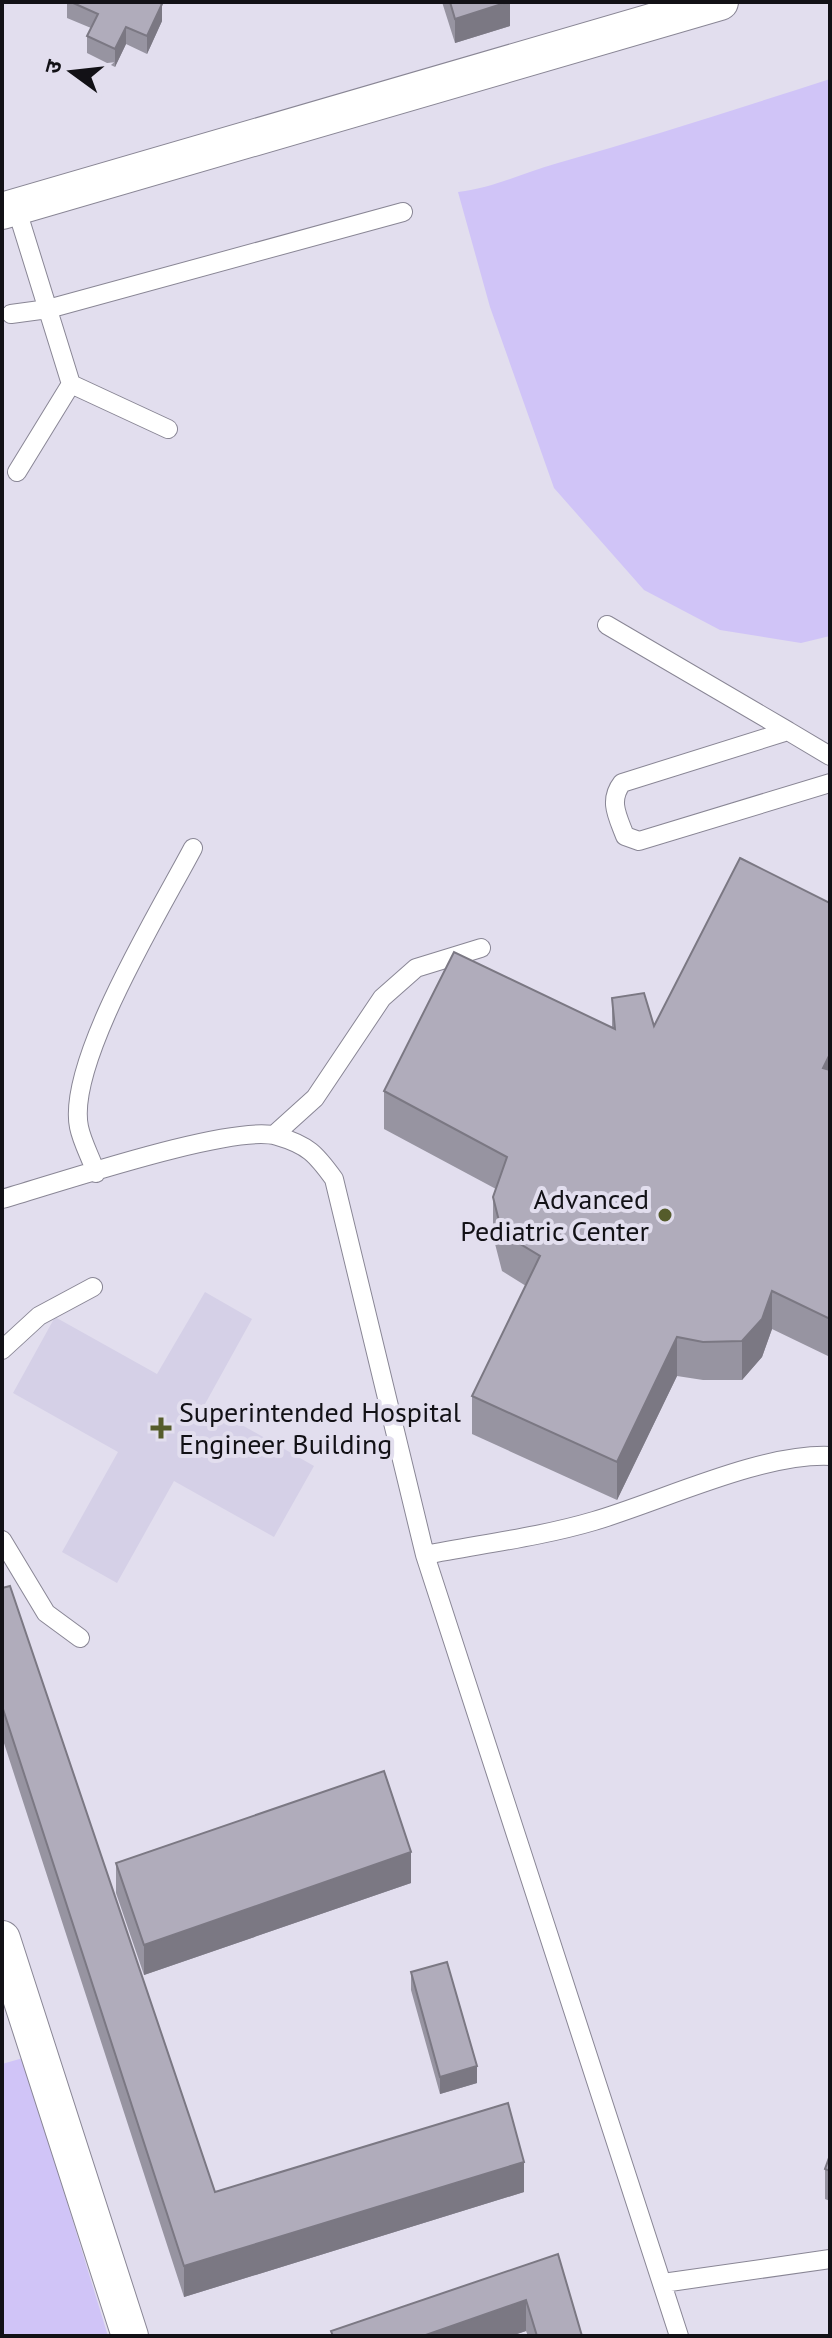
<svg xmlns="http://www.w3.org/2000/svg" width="832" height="2338" font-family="'PT Sans','Noto Sans Devanagari',sans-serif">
	<rect width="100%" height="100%" fill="#e2deee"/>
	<!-- built -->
	<path fill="#d5d0e7" d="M205 1292 252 1319 205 1404 314 1466 274 1537 174 1481 117 1583 62 1552 118 1452 13 1393 55 1317 157 1374Z"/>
	<!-- park -->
	<path fill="#d0c4f7" d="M830 79V636L801 643 720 630 644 590 554 488 490 307 458 192C496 187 522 173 558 163 650 137 740 108 830 79Z
		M23 2058 108 2336H2V2064Z"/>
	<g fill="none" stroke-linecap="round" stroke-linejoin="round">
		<!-- service casing -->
		<g stroke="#898695" stroke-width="20">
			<path id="service" d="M16 207 71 384 17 472
				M11 314 48 309 403 212
				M71 384 168 429
				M607 625 788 731
				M830 756 788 731 622 783C608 801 618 817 625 836L639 841 830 783
				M274 1135 315 1098 382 998 416 968 481 948
				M96 1173C91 1158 82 1142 79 1127 66 1063 161 909 193 848
				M2 1199C55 1184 234 1123 277 1136 308 1145 316 1154 334 1179L425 1555 679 2336
				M2 1350 39 1316 93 1287
				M2 1540 46 1613 80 1638
				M425 1555C481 1544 540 1537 594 1521 662 1501 761 1453 830 1456
				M663 2283 830 2259"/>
		</g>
		<!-- minor casing -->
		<g stroke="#898695" stroke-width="38">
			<path id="minor" d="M2 211 720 2
				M2 1939 130 2336"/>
		</g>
		<!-- service -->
		<use href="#service" stroke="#fff" stroke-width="18"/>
		<!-- minor -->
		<use href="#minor" stroke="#fff" stroke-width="36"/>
	</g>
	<!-- wall -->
	<path fill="#9794a1" d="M67 2H158L162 21 147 54 126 44 115 67 87 53V36L91 28 67 18Z
		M442 2H510V26L455 43Z
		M830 903V1357L772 1329 762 1357 742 1380H703L677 1376 617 1500 472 1434V1396L526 1286 502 1271 493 1236V1197L496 1189 384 1129V1091L612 1027V998L654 1026Z
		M2 1588 215 2192H524L184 2297 2 1737Z
		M116 1863 411 1883 144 1975 116 1893Z
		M411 1972 477 2083 440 2094 411 1990Z
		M830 2155V2201L825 2199V2169Z
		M558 2254 582 2336H528L526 2331 511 2336H331V2331Z"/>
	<!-- shaded-wall -->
	<path fill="#7b7883" d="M510 2V26L455 43V19Z
		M162 4V21L147 54V36Z
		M126 27V44L115 67V49Z
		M830 1054V1092L823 1068Z
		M772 1291V1329L762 1357 742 1380V1341Z
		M677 1337V1376L617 1500V1462Z
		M411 1852V1883L144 1975V1945Z
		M477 2066V2083L440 2094V2077Z
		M524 2162V2192L184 2297V2266Z
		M526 2300V2331L511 2336H423Z"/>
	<!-- building -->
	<path fill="#b0acbb" stroke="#7b7883" stroke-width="2" d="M71 2H158L162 4 147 36 126 27 115 49 87 36 98 14Z
		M450 2H508L455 19Z
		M740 858 830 903V1054L823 1068 830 1070V1319L772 1291 762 1319 742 1341 703 1342 677 1337 617 1462 472 1396 540 1256 502 1233 493 1197 507 1157 384 1091 454 952 615 1029 612 998 644 993 654 1026Z
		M10 1586 215 2192 508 2103 524 2162 184 2266 2 1706V1588Z
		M384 1771 411 1852 144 1945 116 1863Z
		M447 1962 477 2066 440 2077 411 1972Z
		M830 2155V2171L825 2169Z
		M558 2254 582 2336H537L526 2300 423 2336H333L331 2331Z"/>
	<!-- markers -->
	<g fill="#555c2b" stroke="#e2deee" stroke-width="3">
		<circle cx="665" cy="1215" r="8"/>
		<path d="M157 1416h8v8h8v8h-8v8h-8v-8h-8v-8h8z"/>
	</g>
	<g text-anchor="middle" stroke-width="8" stroke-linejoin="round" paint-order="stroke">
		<!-- poi labels -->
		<g font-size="28" fill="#121116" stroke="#e2deee" text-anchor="end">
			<text x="649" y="1209">Advanced<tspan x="649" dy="32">Pediatric Center</tspan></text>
			<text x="179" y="1422" text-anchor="start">Superintended Hospital<tspan x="179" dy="32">Engineer Building</tspan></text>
		</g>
	</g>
	<!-- border -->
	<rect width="832" height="2338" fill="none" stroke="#121116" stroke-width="8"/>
	<!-- north arrow -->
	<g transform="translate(72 72) rotate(285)" stroke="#e2deee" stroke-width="6" paint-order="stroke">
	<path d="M0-6L14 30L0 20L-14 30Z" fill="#121116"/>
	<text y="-12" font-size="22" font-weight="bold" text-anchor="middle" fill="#121116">उ</text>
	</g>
</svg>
